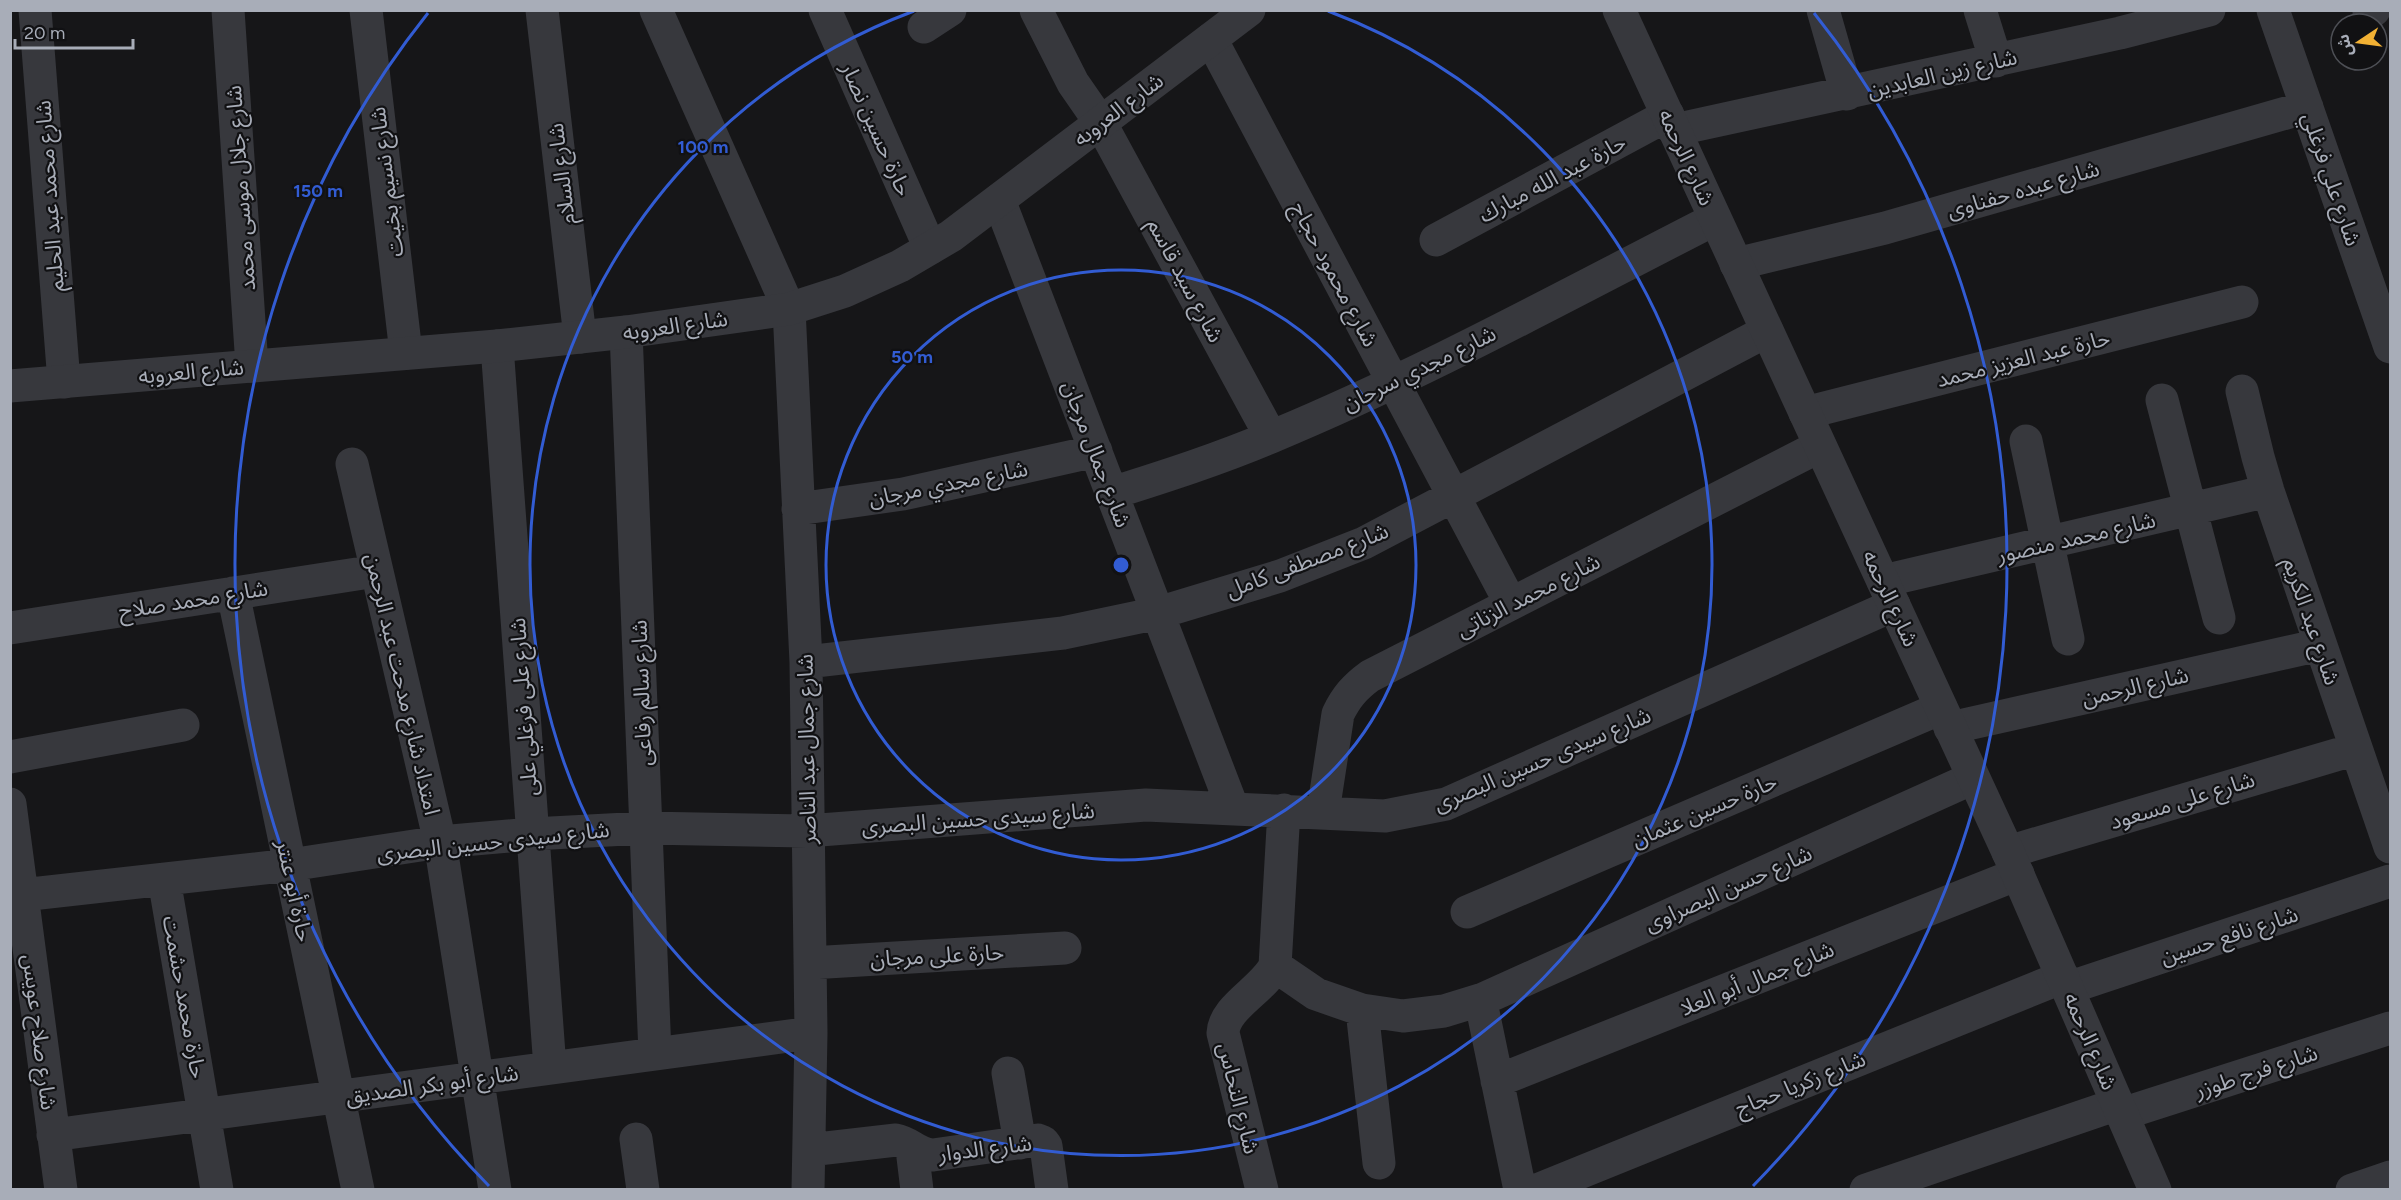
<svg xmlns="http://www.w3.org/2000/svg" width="2401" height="1200" font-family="Figtree,'Noto Sans Arabic',sans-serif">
	<rect width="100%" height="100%" fill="#161618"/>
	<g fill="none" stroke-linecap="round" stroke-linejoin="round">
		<!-- minor -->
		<path stroke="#37383d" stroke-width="33" d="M35 10 64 382
			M228 10 252 366
			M366 10 406 353
			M542 10 580 337
			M656 10 789 309 806 662 811 1033 808 1190
			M825 10 930 248
			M1036 10 1073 83 1100 122 1271 437
			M1823 10 1847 94
			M1980 10 1996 61
			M2273 10 2390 347
			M2369 13 2374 10
			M924 27 950 10
			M1211 39 1511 604
			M1674 130 2120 33 2209 10
			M999 200 1233 809
			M1436 240 1668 115
			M1736 264 1885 228 2307 107
			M626 332 655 1054
			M497 346 550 1068
			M2242 391 2258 457 2268 491 2390 847
			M2162 400 2219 618
			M1805 413 2242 302
			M2026 441 2068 639
			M352 464 440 842 495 1190
			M1112 493C1166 476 1219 459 1271 437 1423 374 1568 294 1715 219
			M798 509 903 494 1096 451
			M1883 581 2268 491
			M233 593 358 1190
			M10 628 376 571
			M806 662 1063 633 1158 613 1280 576 1364 543 1767 331
			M1950 728 2320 645
			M10 757 183 725
			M10 804 61 1190
			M1323 812 1338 714C1346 697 1355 687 1370 676L1820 446
			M2008 852 2356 749
			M164 879 217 1190
			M22 895 290 865 440 842 532 834 646 828 807 831 1146 805 1385 816 1446 804 1894 605
			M1467 912 1941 708
			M810 963 1065 948
			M1275 966 1316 994 1362 1010 1403 1016 1444 1011 1483 999 1973 778
			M2068 988 2390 881
			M1483 999 1482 1007 1520 1190
			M1362 1010 1379 1163
			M1008 1073 1020 1143
			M1497 1081 2018 874
			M2122 1114 2390 1028
			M53 1135 811 1033
			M636 1139 643 1190
			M912 1149 917 1190
			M809 1150 896 1140C910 1142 917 1155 933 1155L1038 1140 1043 1142 1046 1146 1052 1190
			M1262 1190 1223 1033C1224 1007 1263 990 1275 966L1284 810
			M1537 1190 2063 977
			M1866 1190 2118 1104
			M2352 1190 2390 1177"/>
		<!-- tertiary -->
		<path stroke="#37383d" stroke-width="33" d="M1619 10 2008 852 2155 1190
			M10 386 497 346 626 332 789 309 845 291 900 266 951 236 1249 10"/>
	</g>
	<!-- distance rings -->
	<g fill="none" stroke="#325cd3" stroke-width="3">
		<circle cx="1121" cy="565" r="295"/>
		<path d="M1328 11A591 591 0 1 1 914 11"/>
		<path d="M489 1186A886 886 0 0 1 428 13M1814 13A886 886 0 0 1 1753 1186"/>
	</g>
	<g text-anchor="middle" stroke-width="4.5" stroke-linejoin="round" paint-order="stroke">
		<!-- street labels -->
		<g font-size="22" fill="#a8adb8" stroke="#111113">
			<text transform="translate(1942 73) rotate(-13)" y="8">شارع زين العابدين</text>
			<text transform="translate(1118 109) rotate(-37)" y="8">شارع العروبه</text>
			<text transform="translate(877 129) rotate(66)" y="8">حارة حسين نصار</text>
			<text transform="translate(1687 157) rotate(65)" y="8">شارع الرحمه</text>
			<text transform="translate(561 174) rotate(-97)" y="8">شارع السلام</text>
			<text transform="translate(1552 178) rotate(-28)" y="8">حارة عبد الله مبارك</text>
			<text transform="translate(2332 179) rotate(71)" y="8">شارع علي فرغلي</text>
			<text transform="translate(386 182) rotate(-97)" y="8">شارع نسيم بخيت</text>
			<text transform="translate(240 188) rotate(-94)" y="8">شارع جلال موسى محمد</text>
			<text transform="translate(2023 189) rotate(-16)" y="8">شارع عبده حفناوى</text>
			<text transform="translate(49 196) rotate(-94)" y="8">شارع محمد عبد الحليم</text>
			<text transform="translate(1335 274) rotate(62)" y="8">شارع محمود حجاج</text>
			<text transform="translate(1186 280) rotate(62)" y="8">شارع سيد قاسم</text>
			<text transform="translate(675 325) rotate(-8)" y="8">شارع العروبه</text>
			<text transform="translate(2023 358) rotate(-14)" y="8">حارة عبد العزيز محمد</text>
			<text transform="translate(1419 368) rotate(-26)" y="8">شارع مجدي سرحان</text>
			<text transform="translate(191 371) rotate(-5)" y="8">شارع العروبه</text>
			<text transform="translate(1097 454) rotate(69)" y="8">شارع جمال مرجان</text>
			<text transform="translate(948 483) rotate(-11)" y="8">شارع مجدي مرجان</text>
			<text transform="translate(2076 537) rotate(-13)" y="8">شارع محمد منصور</text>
			<text transform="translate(1307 560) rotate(-21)" y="8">شارع مصطفى كامل</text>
			<text transform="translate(1528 595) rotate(-27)" y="8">شارع محمد الزناتى</text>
			<text transform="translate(1891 598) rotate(65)" y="8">شارع الرحمه</text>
			<text transform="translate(193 599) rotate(-9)" y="8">شارع محمد صلاح</text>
			<text transform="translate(2312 621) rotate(71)" y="8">شارع عبد الكريم</text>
			<text transform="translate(403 684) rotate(77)" y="8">امتداد شارع مدحت عبد الرحمن</text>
			<text transform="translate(2135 686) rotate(-13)" y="8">شارع الرحمن</text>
			<text transform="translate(641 693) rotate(-92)" y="8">شارع سالم رفاعى</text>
			<text transform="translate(523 707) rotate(-94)" y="8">شارع على فرغلي على</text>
			<text transform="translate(806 749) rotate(-91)" y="8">شارع جمال عبد الناصر</text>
			<text transform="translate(1542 759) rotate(-23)" y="8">شارع سيدى حسين البصرى</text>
			<text transform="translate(2182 800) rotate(-17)" y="8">شارع على مسعود</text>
			<text transform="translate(1704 810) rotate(-23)" y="8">حارة حسين عثمان</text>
			<text transform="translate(978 818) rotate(-4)" y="8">شارع سيدى حسين البصرى</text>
			<text transform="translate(493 841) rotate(-6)" y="8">شارع سيدى حسين البصرى</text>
			<text transform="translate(1728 888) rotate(-24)" y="8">شارع حسن البصراوى</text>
			<text transform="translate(295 891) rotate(78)" y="8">حارة أبو عنتر</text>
			<text transform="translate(2229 935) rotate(-18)" y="8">شارع نافع حسين</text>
			<text transform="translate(937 955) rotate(-3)" y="8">حارة على مرجان</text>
			<text transform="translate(1757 978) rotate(-22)" y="8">شارع جمال أبو العلا</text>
			<text transform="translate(185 997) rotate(80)" y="8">حارة محمد حشمت</text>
			<text transform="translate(40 1032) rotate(83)" y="8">شارع صلاح عويس</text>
			<text transform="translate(2091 1041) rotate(67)" y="8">شارع الرحمه</text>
			<text transform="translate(2256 1071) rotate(-18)" y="8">شارع فرج طوزر</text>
			<text transform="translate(1800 1083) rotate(-22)" y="8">شارع زكريا حجاج</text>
			<text transform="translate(432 1084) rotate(-8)" y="8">شارع أبو بكر الصديق</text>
			<text transform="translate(1239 1098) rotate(76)" y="8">شارع النحاس</text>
			<text transform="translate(985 1148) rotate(-7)" y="8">شارع الدوار</text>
		</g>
	</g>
	<circle cx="1121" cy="565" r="9" fill="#325cd3" stroke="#111113" stroke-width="3"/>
	<g font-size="18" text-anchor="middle" font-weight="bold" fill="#325cd3" stroke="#111113" stroke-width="4.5" stroke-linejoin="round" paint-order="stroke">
		<text x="703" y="153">100 m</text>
		<text x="318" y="197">150 m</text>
		<text x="912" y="363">50 m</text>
	</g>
	<!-- border -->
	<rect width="2401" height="1200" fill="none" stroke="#a8adb8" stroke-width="24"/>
	<!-- north arrow -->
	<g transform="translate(2359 42) rotate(257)"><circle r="28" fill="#111113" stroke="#4d4f55" stroke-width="1.5"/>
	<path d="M0-4.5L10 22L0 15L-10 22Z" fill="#f2b134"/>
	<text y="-9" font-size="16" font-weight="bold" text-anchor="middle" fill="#a8adb8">ش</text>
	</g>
	<!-- scale -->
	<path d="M15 39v9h118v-9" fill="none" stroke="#a8adb8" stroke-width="3"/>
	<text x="24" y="39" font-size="18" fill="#a8adb8" stroke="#111113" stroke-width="4.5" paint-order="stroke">20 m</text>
</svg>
